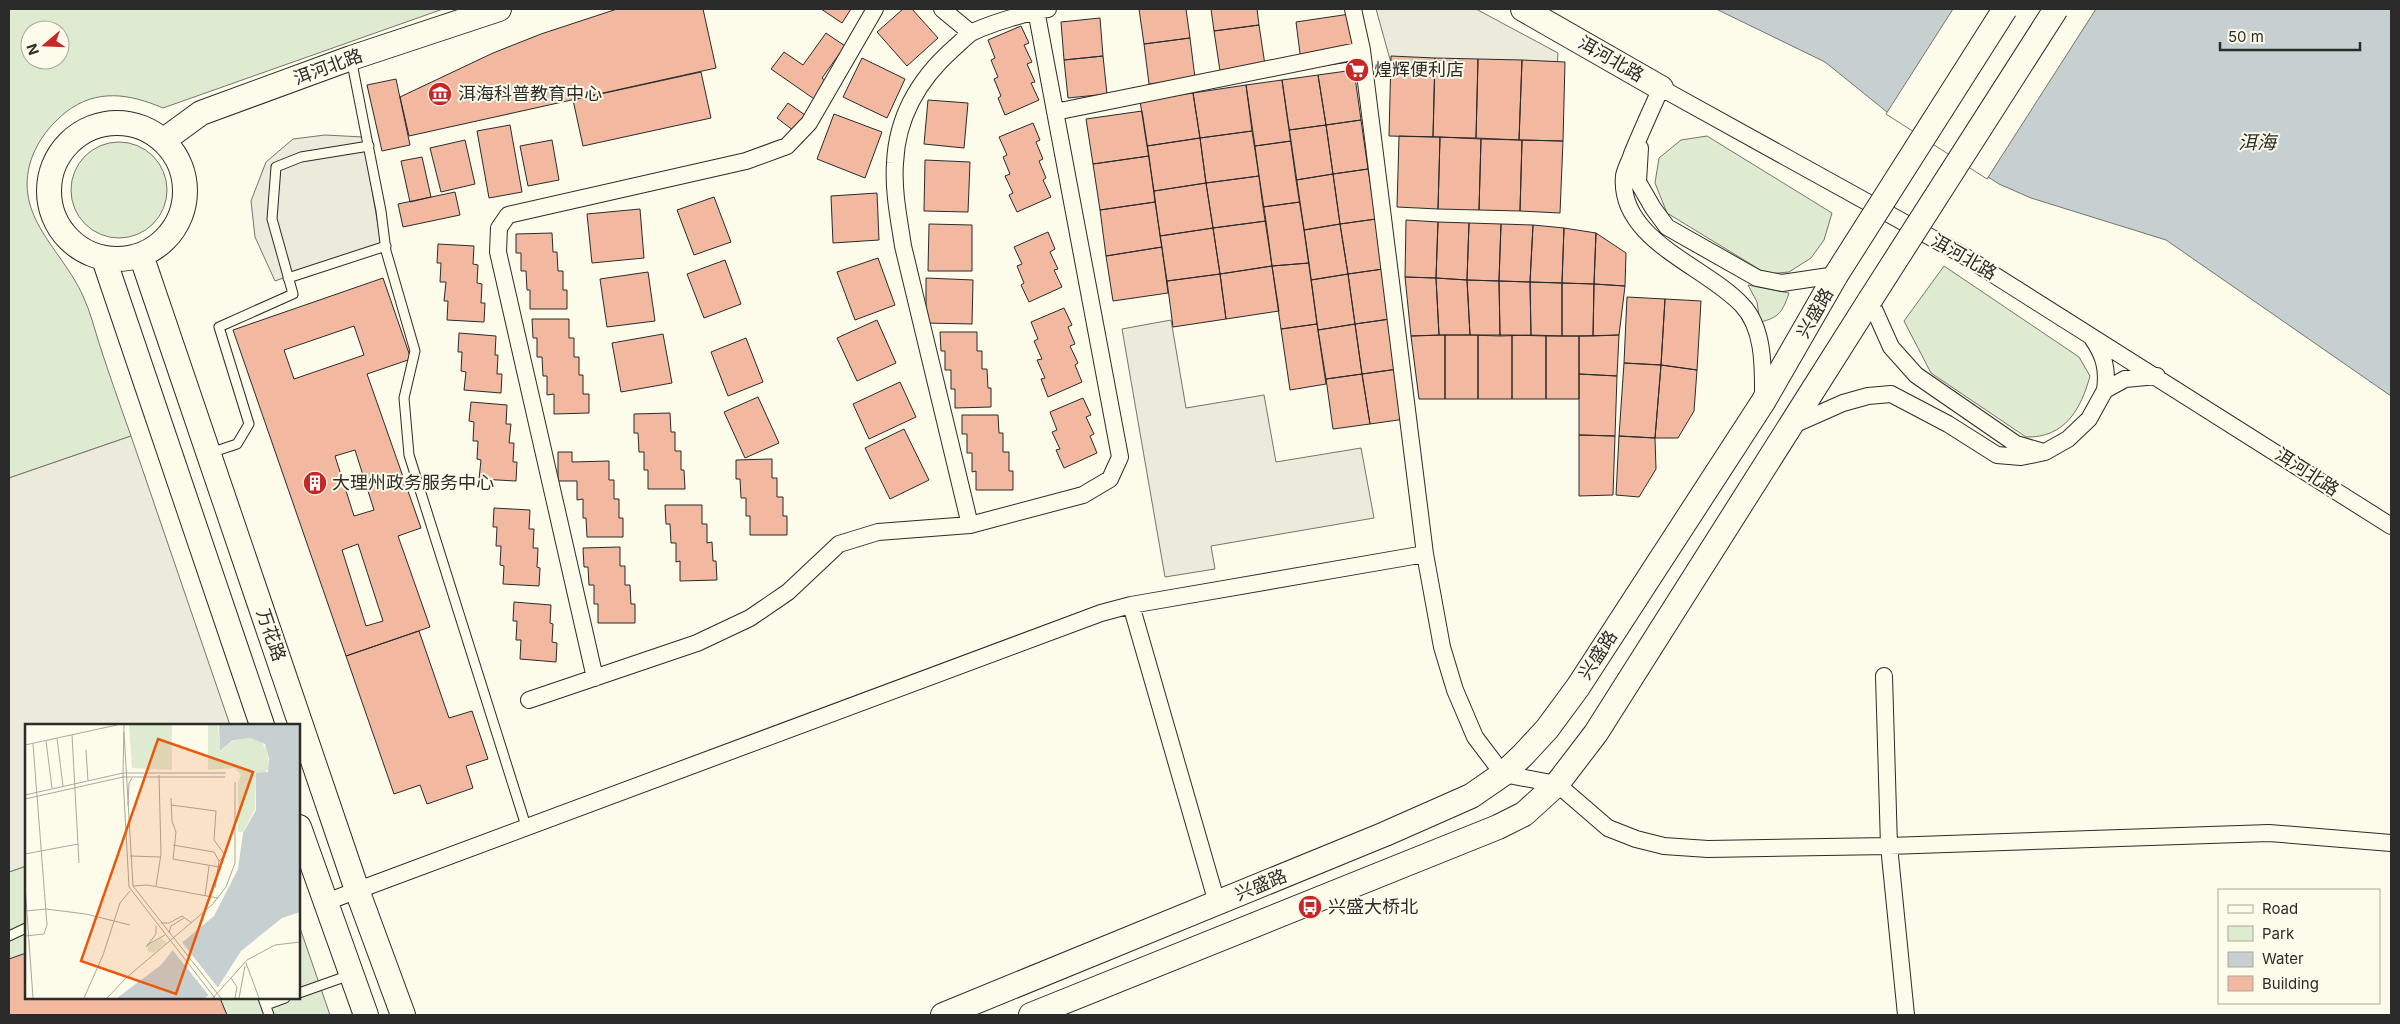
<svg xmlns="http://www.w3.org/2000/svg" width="2400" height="1024" font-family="Inter,'Noto Sans SC',sans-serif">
	<rect width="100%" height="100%" fill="#fdfbea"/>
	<!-- green -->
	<path fill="#deebd1" stroke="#74746e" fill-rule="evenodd" d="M9 9H443L163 108C130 94 97 88 66 112 50 125 38 140 31 160 13 217 62 249 83 296 90 311 94 327 99 343 109 374 120 405 131 436L9 478ZM30 30H60V60H30Z
		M1707 136 1832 213 1824 240 1811 258 1789 272 1767 274 1667 213 1655 183 1659 158 1681 140Z
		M71 190a48 48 0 1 1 96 0a48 48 0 1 1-96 0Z
		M1944 266 2079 357 2090 376C2081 409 2065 438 2026 437L1931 373 1904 321Z
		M1748 285 1789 293C1783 311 1779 318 1760 322L1757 302Z
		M26 866V998H299V925L330 1015H9V872Z"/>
	<!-- parking -->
	<path fill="#eceadb" stroke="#74746e" d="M1376 9H1476L1558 53 1557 69 1391 63Z
		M325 135 363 137 381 243 275 281 255 237 251 201 266 162 293 139Z
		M1171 320 1186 408 1264 395 1276 462 1361 448 1374 518 1211 546 1215 569 1165 577 1122 329Z
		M131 436 230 725H26V866L9 872V478Z"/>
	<!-- water -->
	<path fill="#c7d0d0" stroke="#74746e" d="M1716 9H2391V396L2166 240 2031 198 1999 184 1887 112 1825 62Z"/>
	<!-- pier -->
	<path fill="#fdfbea" stroke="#74746e" d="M1953 9H2096L1987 179 1886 114Z"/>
	<!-- building -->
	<path fill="#f2b8a0" stroke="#2b2b2b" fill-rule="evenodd" d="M617 9H703L716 68 409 136 400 97 493 53 541 34Z
		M821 9H851L842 23Z
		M903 9H912L938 38 907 66 877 32Z
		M1139 9H1186L1190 38 1144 44Z
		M1211 9H1257L1259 25 1214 31Z
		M1350 14 1356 61 1302 69 1296 22Z
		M1100 18 1103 56 1064 60 1061 22Z
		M1259 25 1265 65 1220 71 1214 31Z
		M1021 26 1029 43 1024 45 1032 62 1027 64 1035 82 1031 83 1039 100 1005 115 998 98 1001 96 994 79 998 77 991 60 995 58 988 40Z
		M826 33 845 46 822 78 829 84 817 101 771 69 784 52 803 65Z
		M1190 38 1195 78 1149 84 1144 44Z
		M1103 56 1107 94 1068 98 1064 60Z
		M1391 56 1435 58 1433 137 1389 136Z
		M862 58 905 79 887 118 843 97Z
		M1435 58 1478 59 1476 138 1433 137Z
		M1478 59 1522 60 1519 140 1476 138Z
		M1522 60 1565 62 1563 141 1519 140Z
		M1354 70 1361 120 1326 125 1318 75Z
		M701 72 711 118 583 146 573 100Z
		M1318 75 1326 125 1289 130 1282 80Z
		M396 79 410 145 382 151 367 85Z
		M1282 80 1291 141 1255 146 1246 85Z
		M1246 85 1252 131 1200 138 1193 93Z
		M1193 93 1200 138 1147 146 1140 101Z
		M928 100 968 103 964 148 924 144Z
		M788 103 805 115 794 131 777 118Z
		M1142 111 1149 156 1093 164 1086 119Z
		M834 114 882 132 865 178 817 159Z
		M1361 120 1368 169 1333 174 1326 125Z
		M1033 123 1040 140 1036 142 1043 159 1039 161 1046 178 1043 180 1051 197 1017 212 1009 195 1013 193 1005 176 1010 174 1003 157 1007 155 999 137Z
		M510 125 522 192 489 198 477 131Z
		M1326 125 1333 174 1296 180 1289 130Z
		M1252 131 1259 176 1206 183 1200 138Z
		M1399 136 1440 137 1438 209 1397 207Z
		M1440 137 1481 139 1479 210 1438 209Z
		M1200 138 1206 183 1154 191 1147 146Z
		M1481 139 1522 140 1520 211 1479 210Z
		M465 140 475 184 441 192 430 148Z
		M552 140 559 180 528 186 520 146Z
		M1522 140 1563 141 1560 213 1520 211Z
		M1291 141 1300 202 1263 207 1255 146Z
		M1149 156 1155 202 1100 210 1093 164Z
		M422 157 431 197 410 202 401 161Z
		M925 160 970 162 968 212 924 211Z
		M1368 169 1376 219 1340 224 1333 174Z
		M1333 174 1340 224 1304 230 1296 180Z
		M1259 176 1266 221 1213 228 1206 183Z
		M1206 183 1213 228 1160 236 1154 191Z
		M455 192 460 215 403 227 398 204Z
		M877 193 879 240 833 243 831 196Z
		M714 197 731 242 694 255 677 210Z
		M1155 202 1162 247 1106 256 1100 210Z
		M1300 202 1309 263 1272 266 1263 207Z
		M640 209 644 258 592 263 587 214Z
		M1376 219 1383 269 1348 274 1340 224Z
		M1406 220 1438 222 1436 278 1405 277Z
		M1266 221 1272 266 1220 274 1213 228Z
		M1438 222 1469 223 1467 280 1436 278Z
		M1469 223 1501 224 1499 281 1467 280Z
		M929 224 972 225V271H928Z
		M1340 224 1348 274 1311 280 1304 230Z
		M1501 224 1533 225 1530 282 1499 281Z
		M1533 225 1564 228 1562 283 1530 282Z
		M1213 228 1220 274 1167 281 1160 236Z
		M1564 228 1596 233 1594 284 1562 283Z
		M1048 232 1055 249 1050 252 1058 269 1054 270 1062 287 1029 302 1021 285 1024 283 1017 266 1022 264 1014 247Z
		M552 233 553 252H557L558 271H563V290H567V309H530V290H527L526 271H521V253H516V234Z
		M1596 233 1626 253 1625 286 1594 284Z
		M438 244 474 246 473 264 478 265 477 283 482 284 481 303H485L484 322 447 320 448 301H444L446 282H440L441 263H437Z
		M1162 247 1168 293 1113 301 1106 256Z
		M878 258 895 305 855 320 837 272Z
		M725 260 741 304 704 318 687 274Z
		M1309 263 1317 324 1281 329 1272 266Z
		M1272 266 1279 311 1226 319 1220 274Z
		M1383 269 1390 319 1355 324 1348 274Z
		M648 272 655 321 607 327 600 279Z
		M1220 274 1226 319 1173 327 1167 281Z
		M1348 274 1355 324 1318 330 1311 280Z
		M1405 277 1436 278 1439 335 1411 336Z
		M383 278 411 359 367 374 421 528 398 536 430 627 346 656 233 330ZM354 326 364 355 294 379 284 350ZM355 450 374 510 354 516 335 456ZM358 544 383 621 366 626 342 550Z
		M926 278 973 280 972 324 926 323Z
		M1436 278 1467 280 1470 335H1439Z
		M1467 280 1499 281 1500 336 1470 335Z
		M1499 281 1530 282 1531 335 1500 336Z
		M1530 282 1562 283V336L1531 335Z
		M1562 283 1594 284 1593 336H1562Z
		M1594 284 1625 286 1619 335 1593 336Z
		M1627 297 1665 299 1661 365 1624 363Z
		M1665 299 1701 301 1697 370 1661 365Z
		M1064 308 1072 325 1068 327 1075 344 1070 346 1078 363 1075 365 1082 382 1048 397 1041 379 1045 378 1037 360 1042 359 1034 341 1038 339 1031 322Z
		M532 319H569V338H574V357H579V375H583V394H589V413L554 414V394L547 395V376H543L542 357H537V338H533Z
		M1390 319 1398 369 1362 374 1355 324Z
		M877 320 896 363 857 381 837 338Z
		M1317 324 1326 384 1290 390 1281 329Z
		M1355 324 1362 374 1326 379 1318 330Z
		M940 332H977V351H982V369H987L988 388H991V407L955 408V389H951V370H945V351H941Z
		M459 333 496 336 495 355H498L497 374H502L501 393 464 390 466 372 461 371 462 352H458Z
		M663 334 672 383 621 392 612 343Z
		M1445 335H1478V399H1445Z
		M1445 335V399H1419L1411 336Z
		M1478 335H1512V399H1478Z
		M1512 335 1546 336V399H1512Z
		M1619 335 1617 376 1579 374V336Z
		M1546 336H1579V399H1546Z
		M746 338 763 382 728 396 711 352Z
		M1624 363 1661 365 1655 438 1619 436Z
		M1661 365 1697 370 1694 411 1678 438H1655Z
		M1398 369 1405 419 1370 424 1362 374Z
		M1362 374 1370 424 1333 429 1326 379Z
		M1579 374 1617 376 1615 436 1579 435Z
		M900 382 916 417 869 439 853 404Z
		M758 397 779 443 745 458 724 412Z
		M1083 398 1091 415 1086 417 1094 434 1090 436 1097 453 1064 468 1056 450 1060 449 1052 432 1057 430 1050 412Z
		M471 402 507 405 506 424H511L509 443H514L513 462H517L516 481 479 479 481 460 477 459 478 441H473L474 422 469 421Z
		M670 413 671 432H675V451H681V470H684L685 489H648V470H644V452H639L638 433H634V414Z
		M962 415H998L999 433H1003V452H1009V471H1013V490H976V471L972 472V453H967V434H962Z
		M904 429 929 480 890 499 865 448Z
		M1579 435 1615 436 1613 495 1579 496Z
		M1619 436 1655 438 1656 469 1639 497 1616 495Z
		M558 452H572V462L609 461V480H614V499H619V518H623V537H587L586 518H583V499L577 500V481H558Z
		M772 459V478H777V497H783V516H787V535H750V516H746V498H741L740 479H736V460Z
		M665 505H702V524H707V543L712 542 713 561H716L717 580 680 581V561L676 562V543H671L670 524H666Z
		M494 508 530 510 529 529H534L533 548H538L537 567 540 568 539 586 503 584 504 566 500 565 501 546H496L497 527H493Z
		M620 547V566H625V585H630L631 604H635V623H598V604H594V585H589L588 567H584L583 548Z
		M514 602 551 605 550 623 553 624 552 642 557 643 556 662 520 659 521 640H516L517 621H513Z
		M419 631 449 718 472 711 488 759 466 766 473 788 427 804 420 785 394 794 346 656Z
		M26 953V998H220L227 1015H9V959Z"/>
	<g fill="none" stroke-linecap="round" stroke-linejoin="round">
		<!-- lane casing -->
		<g stroke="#2b2b2b" stroke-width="11">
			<path id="lane" d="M351 58 381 211 386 251 415 351 404 398 409 455 526 826
				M288 278 386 246
				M210 453 237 444 249 424 219 327 293 294 272 219 276 167 301 157 369 146
				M9 936 26 928
				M299 993 350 975
				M263 998 269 1015
				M266 1005 285 998"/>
		</g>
		<!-- street casing -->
		<g stroke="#2b2b2b" stroke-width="18">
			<path id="street" d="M942 9 971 33
				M1353 9 1362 50 1425 554 1442 647 1455 690 1475 737 1503 774 1557 784 1608 828 1636 839 1664 846 1708 849 1889 846 2269 833 2391 843
				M1055 112 1362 50
				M1640 148 1638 182 1653 208 1667 227 1757 278 1782 283 1836 275
				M1870 300 1891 347 1916 375 2016 444 2040 451
				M2092 338C2104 355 2108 369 2105 390L2125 379 2157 376
				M1763 400C1763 370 1765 329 1742 305 1706 266 1618 240 1624 176 1625 169 1630 161 1632 154 1641 132 1651 110 1661 88L1961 254 2391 526
				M1791 426 1843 403 1868 396 1891 394 1948 424 1997 455 2021 457 2045 452 2068 439 2089 419 2105 390
				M970 525 903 246C899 219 893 191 895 163 897 116 920 78 954 48 960 43 965 37 971 33 986 25 1031 11 1048 9
				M1131 605 1217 903
				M1884 676 1889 846 1906 1015
				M595 678 498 252 499 228 508 215 746 161 787 146 809 123 875 9
				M529 700 697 643 750 618 788 592 839 544 878 532 970 525 1083 495 1110 479 1120 457 1036 10
				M326 902 1101 613 1131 605 1425 554"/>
		</g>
		<!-- secondary casing -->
		<g stroke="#2b2b2b" stroke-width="26">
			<path id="secondary" d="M1523 9 1661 88
				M49 191a68 68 0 1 1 136 0a68 68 0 1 1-136 0Z
				M164 140 201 113 351 58 499 9
				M141 255 357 890 403 1015
				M104 259 262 725
				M299 827 366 1015
				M943 1015 1385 834 1471 796 1503 774 1523 755 1547 729 1578 687 1763 402 1836 275
				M1031 1015 1498 827 1524 814 1557 784 1596 733 1870 300"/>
		</g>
		<!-- lane -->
		<use href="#lane" stroke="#fdfbea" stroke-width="9"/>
		<!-- street -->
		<use href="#street" stroke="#fdfbea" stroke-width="16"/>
		<!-- secondary -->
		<use href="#secondary" stroke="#fdfbea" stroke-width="24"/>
		<!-- secondary-bridge casing -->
		<g stroke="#2b2b2b" stroke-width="26" stroke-linecap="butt">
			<path id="secondary-bridge" d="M1836 275 2005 9
				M1870 300 2056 9"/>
		</g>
		<!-- secondary-bridge -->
		<use href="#secondary-bridge" stroke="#fdfbea" stroke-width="24"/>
	</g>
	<!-- icons -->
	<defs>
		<g id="supermarket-disc" transform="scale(1.25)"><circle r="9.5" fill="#c62828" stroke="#fdfbea"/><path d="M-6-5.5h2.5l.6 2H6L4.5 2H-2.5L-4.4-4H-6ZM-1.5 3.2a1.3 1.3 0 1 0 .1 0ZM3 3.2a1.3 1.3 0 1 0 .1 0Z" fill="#fff"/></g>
		<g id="museum-disc" transform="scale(1.25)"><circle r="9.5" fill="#c62828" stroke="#fdfbea"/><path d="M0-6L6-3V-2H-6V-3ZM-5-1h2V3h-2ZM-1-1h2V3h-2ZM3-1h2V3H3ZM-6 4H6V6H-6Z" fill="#fff"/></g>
		<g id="building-disc" transform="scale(1.25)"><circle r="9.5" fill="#c62828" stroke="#fdfbea"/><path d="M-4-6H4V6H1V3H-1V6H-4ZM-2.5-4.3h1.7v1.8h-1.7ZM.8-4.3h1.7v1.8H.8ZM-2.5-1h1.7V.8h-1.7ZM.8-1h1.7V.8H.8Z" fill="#fff"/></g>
		<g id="bus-disc" transform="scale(1.25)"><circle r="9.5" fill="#c62828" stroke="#fdfbea"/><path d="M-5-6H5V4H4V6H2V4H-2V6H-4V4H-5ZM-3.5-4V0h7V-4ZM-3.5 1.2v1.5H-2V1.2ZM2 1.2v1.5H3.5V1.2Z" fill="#fff"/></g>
	</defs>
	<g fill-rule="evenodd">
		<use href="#supermarket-disc" x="1357" y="70"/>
		<use href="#museum-disc" x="440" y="94"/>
		<use href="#building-disc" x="315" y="483"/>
		<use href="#bus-disc" x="1310" y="907"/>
	</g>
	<g text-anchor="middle" stroke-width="4" stroke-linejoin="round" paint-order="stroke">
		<!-- street labels -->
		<g font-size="18" fill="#2b2b2b" stroke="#fdfbea">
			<text transform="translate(1611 59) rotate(30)" y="6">洱河北路</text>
			<text transform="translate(328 67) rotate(-20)" y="6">洱河北路</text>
			<text transform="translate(1964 257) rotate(30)" y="6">洱河北路</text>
			<text transform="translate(1815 313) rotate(-60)" y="6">兴盛路</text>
			<text transform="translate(2307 472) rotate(33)" y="6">洱河北路</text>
			<text transform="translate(271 635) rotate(71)" y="6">万花路</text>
			<text transform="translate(1598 655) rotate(-57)" y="6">兴盛路</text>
			<text transform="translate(1261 885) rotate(-22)" y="6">兴盛路</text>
		</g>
		<!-- poi labels -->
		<g font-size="18" fill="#2b2b2b" stroke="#fdfbea" text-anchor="start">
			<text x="1374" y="76">煌辉便利店</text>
			<text x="458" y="100">洱海科普教育中心</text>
			<text x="332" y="489">大理州政务服务中心</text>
			<text x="1328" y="913">兴盛大桥北</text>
		</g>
		<!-- water labels -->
		<g font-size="19" font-style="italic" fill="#2b2b2b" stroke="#fdfbea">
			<text x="2257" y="149">洱海</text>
		</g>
	</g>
	<!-- overview -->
	<g transform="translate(25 724)">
		<rect width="275" height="275" fill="#fdfbea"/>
		<path d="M104 1H147V46L107 44ZM183 1H193L195 28 209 16 226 14 236 17 242 27 244 44 240 49H231L230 85 218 108H213V59L216 51 210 44 183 46ZM137 214 141 219 128 229 123 227V221Z" fill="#deebd1"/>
		<path d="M194 1H275V188L257 194 216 227 193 263 180 274H92L136 241 147 227 189 192 213 145 218 109 231 86V49L243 48 244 35 240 20 226 14 208 16 195 27Z" fill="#c7d0d0"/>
		<path d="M156 217 194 265 185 273 146 224Z" fill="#fdfbea"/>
		<path fill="none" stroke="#a9a89e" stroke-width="1" d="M99 1 98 53 104 163 190 274M99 8 108 162 196 274M47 11 54 139M32 14 38 62M21 17 27 64M0 21 92 1M61 26 63 57M0 71 98 49H201M146 74 147 97 151 108 148 135 194 143M0 75 98 53H200M146 81 191 87 189 116 200 131 194 137M103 82 104 59 107 54M148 121 189 128 194 137 190 164M0 130 53 120M105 132 136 133M0 161 8 274M108 162 122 161 193 174M131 162 136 130 134 51M180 172 184 142M1 187 21 185 61 190 105 201M136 199H144L157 192 167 199M144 209 146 202 159 194M0 212 19 210 22 201 8 20M122 221 140 211M121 223 131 210V202M221 239 234 274M206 254 212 263 210 274M59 274 78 231 95 179 105 167M82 274 101 254 187 181 201 163 210 139V58M188 274 222 236 250 221 275 218M214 274 220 242"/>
		<path fill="#e8590c" fill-opacity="0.15" stroke="#e8590c" stroke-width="2.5" d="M133 15 228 48 151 270 56 237Z"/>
		<rect width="275" height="275" fill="none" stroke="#2b2b2b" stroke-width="2.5"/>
	</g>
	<!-- border -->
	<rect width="2400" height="1024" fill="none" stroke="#2b2b2b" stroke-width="20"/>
	<!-- legend -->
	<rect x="2218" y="889" width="162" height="115" fill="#fdfbea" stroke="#a9a89e"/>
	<rect x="2228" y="905" width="25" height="8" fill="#fdfbea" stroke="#a9a89e"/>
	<text x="2262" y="914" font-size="15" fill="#2b2b2b">Road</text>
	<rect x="2228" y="926" width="25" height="15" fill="#deebd1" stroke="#a9a89e"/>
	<text x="2262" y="939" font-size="15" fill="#2b2b2b">Park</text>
	<rect x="2228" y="952" width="25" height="15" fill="#c7d0d0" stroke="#a9a89e"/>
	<text x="2262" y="964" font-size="15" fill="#2b2b2b">Water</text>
	<rect x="2228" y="976" width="25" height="15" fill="#f2b8a0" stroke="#a9a89e"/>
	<text x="2262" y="989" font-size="15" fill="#2b2b2b">Building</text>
	<!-- north arrow -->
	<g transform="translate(45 45) rotate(251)"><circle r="24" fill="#fdfbea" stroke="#a9a89e"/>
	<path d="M0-4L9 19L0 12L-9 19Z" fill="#c62828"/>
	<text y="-8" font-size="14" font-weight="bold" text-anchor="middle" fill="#2b2b2b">N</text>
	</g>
	<!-- scale -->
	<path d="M2220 42v8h140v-8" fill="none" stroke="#2b2b2b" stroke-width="2.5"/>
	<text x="2228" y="42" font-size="15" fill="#2b2b2b" stroke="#fdfbea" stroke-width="4" paint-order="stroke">50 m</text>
</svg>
